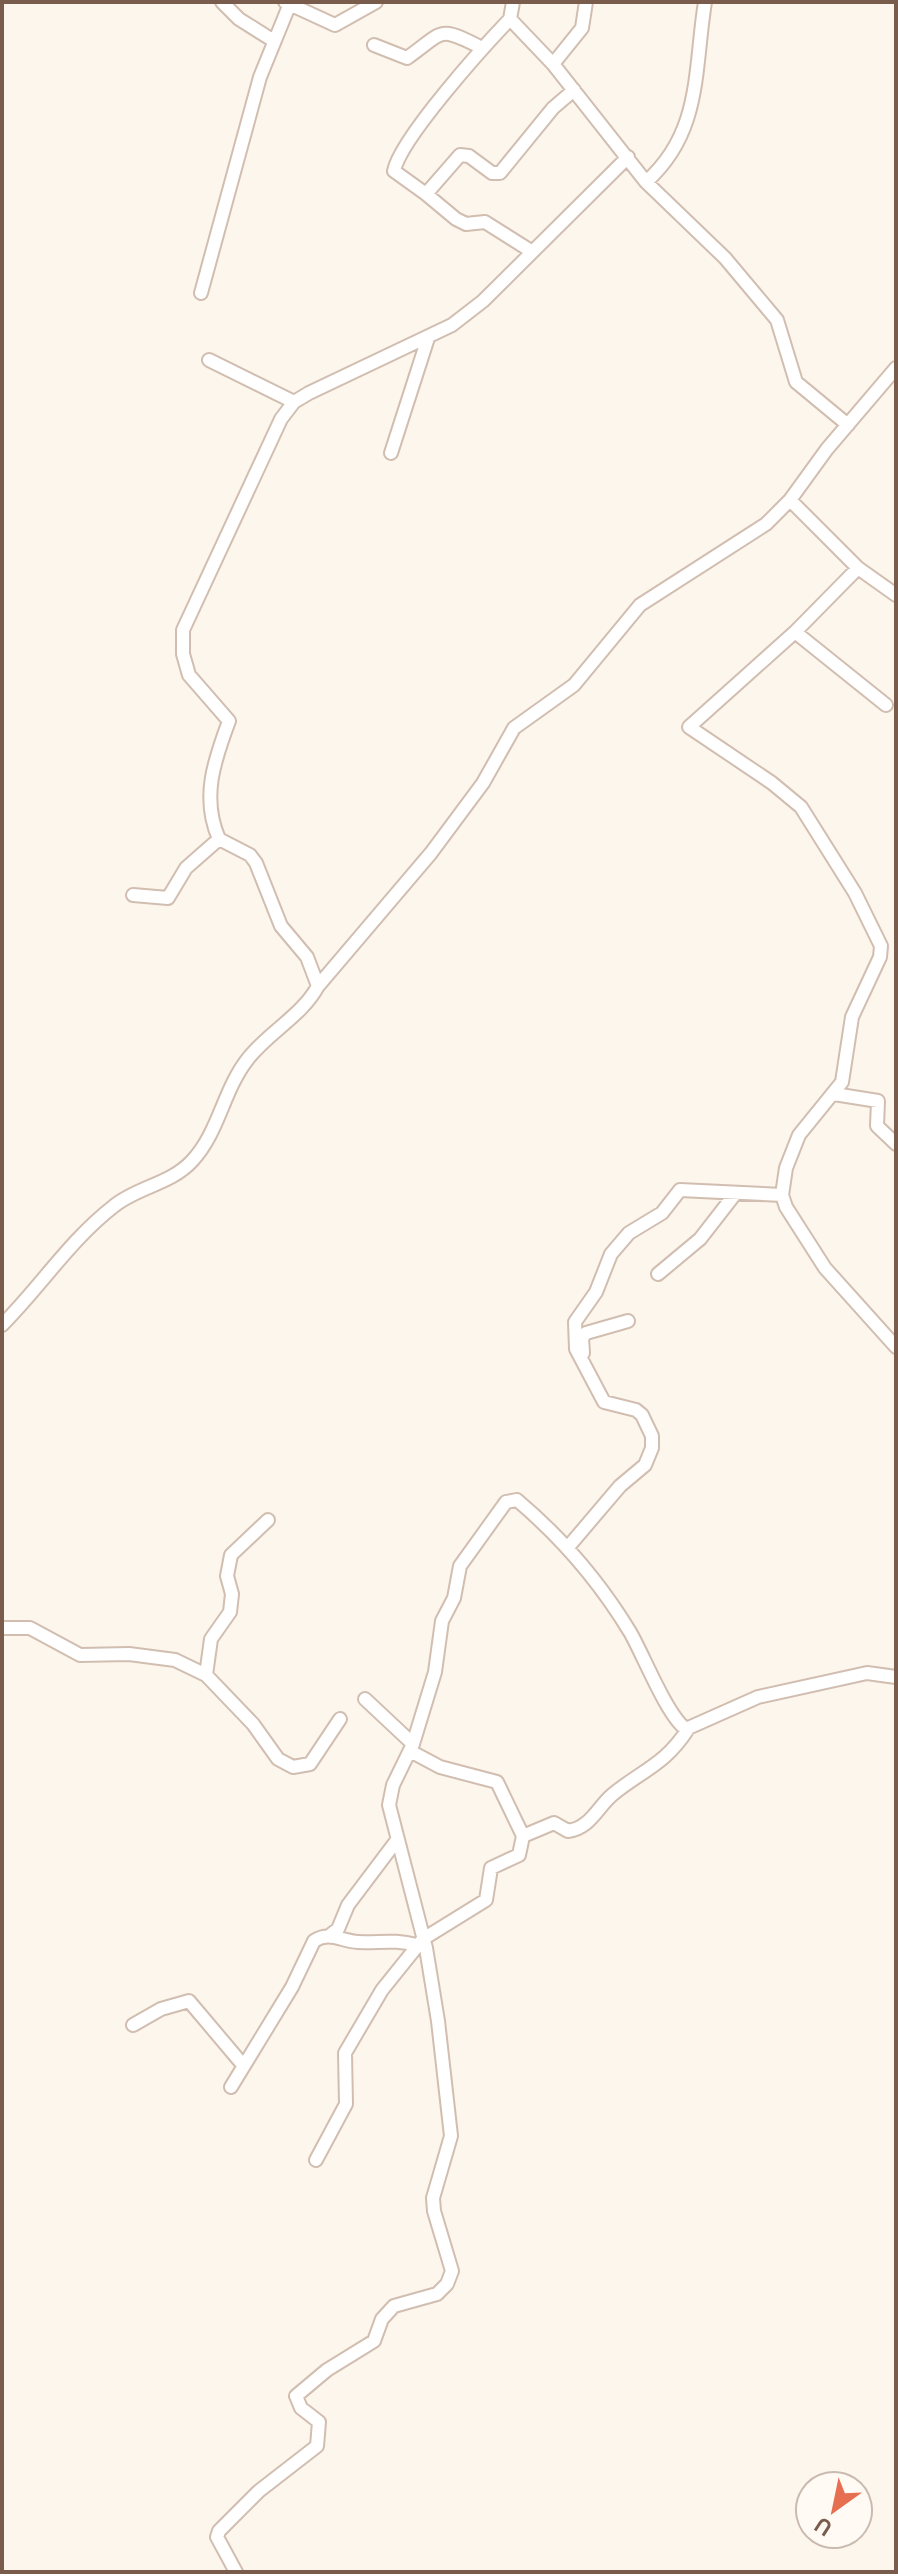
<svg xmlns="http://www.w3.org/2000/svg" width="898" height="2574" font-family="'DM Sans',sans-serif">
	<rect width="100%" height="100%" fill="#fdf6ec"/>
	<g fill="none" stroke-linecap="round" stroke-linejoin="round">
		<!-- minor casing -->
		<g stroke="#d1beb0" stroke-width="16">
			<path id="minor" d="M222 2 239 19 274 41
				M285 2 335 25 376 2
				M513 2 510 19C485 45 400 139 394 171L426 194 460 155 469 156 492 173H500L553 108 574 90
				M510 19 553 64 646 182 725 258 777 320 796 382 848 425
				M374 45 407 58C445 31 437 25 482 48
				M553 64 582 28 586 2
				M646 182C702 132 694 70 705 2
				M426 194 456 219 466 224 485 222 531 251
				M201 293 260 77 289 6
				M209 360 294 402
				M391 453 428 338
				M790 500 858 568 896 595
				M858 568 795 632 689 727 772 783 801 807 855 893 881 946 880 957 852 1017 842 1082 799 1135 786 1168 782 1195 786 1207 825 1268 896 1347
				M795 632 886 705
				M133 895 168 898 186 868 219 839
				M318 986 431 853 483 783 514 728 574 685 640 605 766 524 790 500 827 449 896 368
				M834 1094 878 1101 877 1126 896 1144
				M658 1274 700 1239 735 1194
				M2 1325C41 1286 70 1240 114 1206 137 1187 171 1184 192 1161 219 1132 223 1091 247 1060 267 1033 302 1016 318 986L307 957 281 926 256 863 250 855 219 839C201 798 214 761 229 721L189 675 183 654V630L281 419 294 402 309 393 452 325 483 301 628 157
				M583 1353 582 1338 586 1333 628 1321
				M569 1546 620 1486 645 1465 652 1448V1436L642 1415 636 1410 604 1402 576 1349 575 1322 596 1292 611 1254 629 1233 662 1213 680 1190 782 1195
				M2 1628H30L80 1655 129 1654 175 1660 206 1675 253 1724 278 1759 293 1767 310 1764 340 1719
				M206 1675 211 1639 230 1612 232 1594 227 1576 231 1555 268 1520
				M365 1699 413 1744
				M523 1836 554 1823 568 1831C590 1828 597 1808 612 1795 642 1770 664 1766 688 1729
				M329 1936 338 1929 348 1905 397 1840
				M133 2025 161 2009 189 2001 243 2065
				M231 2087 292 1987 314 1941C329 1931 341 1941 358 1942 379 1943 395 1939 416 1945
				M316 2160 346 2104 345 2053 382 1990 423 1939 486 1900 491 1868 519 1855 523 1836 497 1782 440 1767 410 1751
				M236 2572 217 2537 219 2531 259 2491 317 2446 319 2422 301 2408 296 2396 327 2370 374 2341 382 2319 394 2306 437 2294 447 2284 452 2271 434 2211 433 2198 451 2136 438 2021 426 1948 389 1805 393 1785 413 1744 435 1672 442 1621 454 1598 460 1566 506 1502 517 1500C562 1538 599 1581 630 1632 643 1654 667 1716 686 1729L758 1697 867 1673 896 1677"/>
		</g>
		<!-- minor -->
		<use href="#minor" stroke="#fff" stroke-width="12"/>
	</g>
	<!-- border -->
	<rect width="898" height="2574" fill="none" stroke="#7a5c4d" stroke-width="8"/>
	<!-- north arrow -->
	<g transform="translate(834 2510) rotate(213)"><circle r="38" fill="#fffaf3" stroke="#cabbb1" stroke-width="2"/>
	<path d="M0-6L14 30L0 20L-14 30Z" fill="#e76f51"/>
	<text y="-12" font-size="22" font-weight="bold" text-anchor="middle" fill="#7a5c4d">U</text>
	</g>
</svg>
